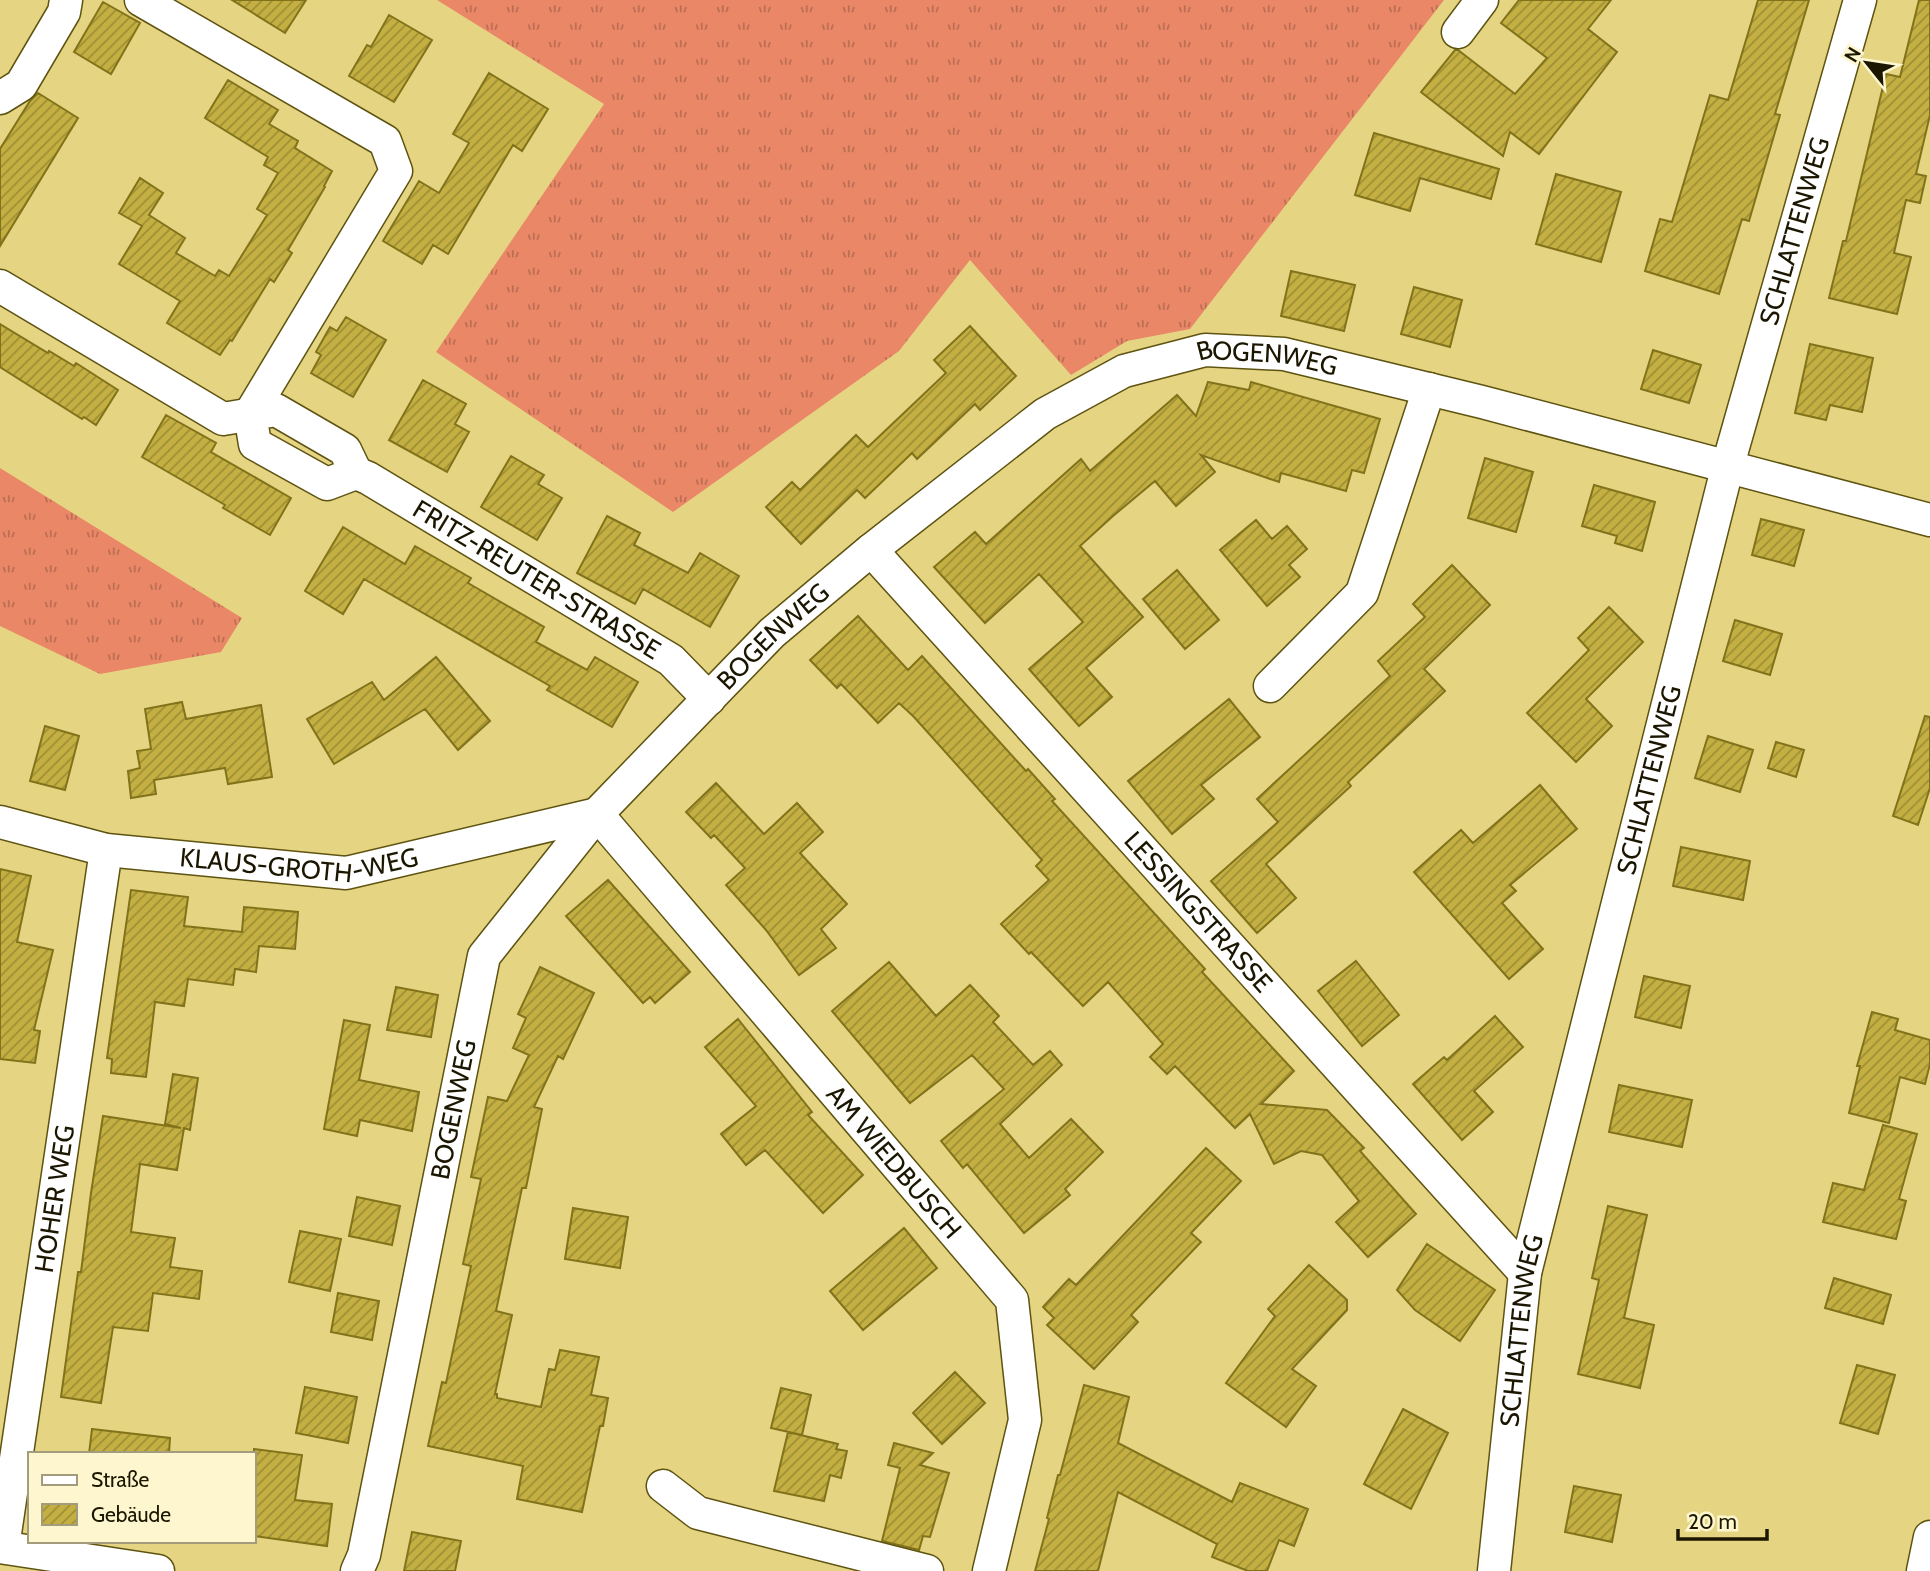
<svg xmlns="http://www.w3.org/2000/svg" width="1930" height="1571" font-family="Cabin,sans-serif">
	<defs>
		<pattern id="grass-tufts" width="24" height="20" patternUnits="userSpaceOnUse" patternTransform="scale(1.75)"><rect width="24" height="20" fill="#e98767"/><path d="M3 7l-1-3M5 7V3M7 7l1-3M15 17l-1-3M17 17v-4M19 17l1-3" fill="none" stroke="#bc6d52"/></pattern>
		<pattern id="building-hatch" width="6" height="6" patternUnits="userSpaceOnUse" patternTransform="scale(1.75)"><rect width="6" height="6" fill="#c4b042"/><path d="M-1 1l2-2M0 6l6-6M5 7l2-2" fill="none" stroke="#9e8e35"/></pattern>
	</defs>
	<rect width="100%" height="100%" fill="#e5d583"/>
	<!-- grass -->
	<path fill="url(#grass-tufts)" d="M437 0H1444L1190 329 1127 341 1071 375 970 260 899 351 673 512 436 352 604 104Z
		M0 468 242 618 221 652 100 674 0 626Z"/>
	<!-- building -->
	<path fill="url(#building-hatch)" stroke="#82731b" stroke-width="2" d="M232 0H306L285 33Z
		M1519 0H1611L1588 29 1617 52 1539 154 1510 132 1503 156 1421 92 1455 50H1458L1515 94 1547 58 1501 23Z
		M1758 0H1809L1775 114 1780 115 1749 221 1742 219 1719 294 1645 271 1660 219 1672 222 1710 95 1728 100Z
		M1919 0H1930V115L1916 174 1926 176 1920 203 1906 200 1894 253 1911 257 1897 314 1829 298 1843 241H1846L1886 74 1900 77Z
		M103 2 140 23 111 74 74 52Z
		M389 15 432 40 394 102 349 76 367 45 371 47Z
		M489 73 548 109 522 151 513 145 448 254 433 245 422 264 383 241 419 181 439 193 469 143 453 134Z
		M228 80 278 110 269 124 298 141 295 148 332 171 324 186 325 187 288 250 292 253 274 282 270 279 232 341 230 340 220 355 167 323 180 301 119 264 142 226 119 213 140 178 163 193 149 215 185 238 176 253 215 276 219 270 229 276 267 215 257 209 278 173 264 165 268 157 205 118Z
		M38 93 78 118 0 246V149L30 101Z
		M1374 133 1499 169 1491 199 1420 178 1410 211 1355 195Z
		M1556 174 1621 192 1601 262 1536 244Z
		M1291 271 1355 285 1344 331 1281 316Z
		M1414 287 1462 300 1450 347 1401 334Z
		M346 317 386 340 353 397 311 373 321 355 316 352 330 327 337 331Z
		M0 324 48 353 49 351 74 366 76 363 118 390 96 425 84 417 82 419 0 367Z
		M970 326 1016 376 980 410 975 404 917 459 912 453 865 498 857 490 801 544 766 507 792 482 800 490 856 435 868 447 946 373 934 360Z
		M1810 344 1873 358 1862 412 1830 405 1826 420 1795 413Z
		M1653 350 1701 365 1689 403 1641 389Z
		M423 380 466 404 455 424 469 432 447 472 389 440Z
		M1208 382 1249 390 1251 382 1380 419 1364 473 1352 470 1346 491 1281 473 1279 482 1201 455 1215 472 1176 506 1155 481 1113 516 1080 546 1143 617 1086 668 1112 697 1079 726 1029 669 1083 622 1039 574 985 623 934 567 975 532 986 544 1081 459 1090 471 1177 395 1196 416Z
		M166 415 216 443 211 452 291 498 270 535 223 508 225 505 142 457Z
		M511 456 544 475 538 484 562 498 537 540 481 507Z
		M1485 458 1533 472 1516 532 1468 518Z
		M1594 485 1655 502 1642 551 1615 543 1617 536 1582 526Z
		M607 516 640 533 634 545 688 573 700 553 739 576 710 627 643 589 635 604 577 573Z
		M1761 519 1804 530 1794 566 1752 555Z
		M1256 520 1272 539 1287 526 1307 549 1289 565 1300 577 1267 606 1220 550Z
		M343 527 405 564 415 546 471 578 468 583 544 627 536 642 587 670 595 657 638 682 612 727 547 690 550 686 364 579 343 614 305 591Z
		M1452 565 1490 605 1424 669 1445 691 1348 782 1351 786 1266 864 1296 898 1257 933 1211 881 1278 822 1257 799 1390 676 1378 661 1425 617 1413 604Z
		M1177 570 1219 620 1185 649 1143 599Z
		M1609 607 1643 642 1586 699 1612 726 1576 762 1527 713 1589 650 1578 638Z
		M858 616 908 670 922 656 1026 771 1028 769 1055 799 1052 801 1205 969 1202 972 1294 1071 1261 1104 1327 1110 1364 1148 1360 1151 1416 1214 1368 1257 1336 1222 1359 1201 1322 1155 1301 1151 1274 1164 1250 1114 1235 1128 1175 1066 1167 1074 1150 1057 1163 1044 1108 982 1083 1006 1031 952 1029 954 1001 924 1049 880 1036 866 1042 860 914 717 899 703 878 723 841 684 837 688 810 660Z
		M1735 620 1782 634 1770 675 1723 661Z
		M436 657 490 721 458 750 425 709 334 764 307 719 372 682 384 700Z
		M1229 699 1260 737 1201 785 1214 799 1172 834 1128 781Z
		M182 702 186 719 261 705 272 777 228 784 225 768 154 780 156 794 131 798 128 771 140 768 137 751 151 749 145 709Z
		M1925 716 1930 717V788L1918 825 1893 816Z
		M45 726 79 736 65 790 30 781Z
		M1708 736 1753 750 1740 792 1695 778Z
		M1776 742 1804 750 1796 777 1768 768Z
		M716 783 764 834 797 803 823 832 800 853 847 904 821 929 836 948 799 975 766 930 726 885 745 868 714 835 711 838 686 812Z
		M1540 785 1577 829 1510 885 1516 891 1502 903 1543 949 1509 979 1414 872 1461 830 1473 843Z
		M1681 847 1750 861 1743 900 1673 886Z
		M0 869 31 876 17 942 53 950 34 1030 40 1031 35 1063 0 1059Z
		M608 880 690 972 655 1003 650 997 643 1003 566 916Z
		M131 890 188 897 184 926 242 932 244 907 298 912 295 949 259 946 256 972 235 969 233 985 188 979 184 1006 155 1002 146 1077 111 1073 112 1059 107 1058Z
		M1356 961 1399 1015 1362 1046 1318 991Z
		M889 962 936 1016 970 985 999 1016 993 1022 1033 1065 1050 1051 1062 1065 1000 1124 1029 1158 1071 1119 1103 1152 1065 1189 1070 1195 1024 1233 967 1164 963 1168 941 1141 1004 1089 972 1055 910 1103 832 1011Z
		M540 967 594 993 563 1059 558 1056 534 1107 542 1109 526 1188H522L496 1311 512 1315 495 1394H497V1398L541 1407 549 1369 555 1370 560 1350 599 1357 591 1395 608 1398 603 1426H600L582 1512 517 1499 523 1466 428 1446 442 1382 446 1383 471 1266 463 1264 481 1179 471 1177 488 1097 507 1101 529 1055 513 1048 526 1018 518 1014Z
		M1644 976 1690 986 1681 1028 1635 1017Z
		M396 987 438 995 431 1037 387 1030Z
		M1872 1012 1898 1019 1895 1030 1930 1040V1064L1925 1084 1900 1077 1889 1123 1849 1113 1860 1066H1857Z
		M1495 1016 1523 1047 1474 1091 1493 1112 1462 1140 1413 1084 1444 1057 1447 1060Z
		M738 1019 812 1112 808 1115 863 1175 823 1213 765 1150 746 1165 721 1134 756 1106 705 1047Z
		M344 1020 370 1025 359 1080 419 1092 412 1131 360 1120 357 1136 324 1129Z
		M173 1074 198 1078 190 1130 184 1128 177 1170 140 1164 131 1232 175 1238 170 1267 202 1271 199 1299 153 1293 148 1331 113 1327 101 1403 61 1397 78 1272H81L91 1193 103 1116 181 1128 165 1124Z
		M1619 1085 1692 1100 1682 1147 1609 1132Z
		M1883 1125 1917 1134 1899 1199 1906 1201 1896 1239 1823 1222 1833 1183 1864 1190Z
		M1206 1148 1241 1181 1191 1233 1201 1242 1131 1315 1138 1322 1094 1369 1047 1325 1054 1318 1043 1307 1069 1279 1076 1285Z
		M357 1197 400 1206 392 1245 349 1236Z
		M1608 1206 1647 1215 1624 1318 1654 1325 1640 1388 1578 1374 1599 1280 1592 1278Z
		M573 1208 628 1217 620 1268 565 1259Z
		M904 1228 937 1268 863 1330 830 1291Z
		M300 1231 341 1239 330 1291 289 1282Z
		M1427 1244 1495 1290 1460 1341 1415 1310 1397 1290Z
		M1309 1265 1347 1300V1310L1292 1369 1316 1386 1286 1427 1226 1383 1275 1316 1268 1309Z
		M1834 1278 1891 1295 1883 1324 1825 1308Z
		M338 1293 379 1301 372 1340 331 1332Z
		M1857 1365 1895 1375 1878 1434 1840 1423Z
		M955 1372 985 1403 942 1444 913 1413Z
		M1084 1385 1129 1397 1118 1443 1232 1502 1240 1483 1308 1509 1294 1546 1279 1540 1267 1571H1248L1212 1557 1217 1544 1118 1492 1098 1571H1035L1049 1519 1047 1518 1058 1475H1060Z
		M305 1387 357 1397 348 1443 296 1433Z
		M781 1388 811 1395 802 1435 771 1428Z
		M1403 1409 1448 1433 1411 1509 1364 1484Z
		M92 1429 170 1438 169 1454H89Z
		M788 1432 838 1444 836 1449 847 1451 841 1478 830 1475 824 1501 774 1491Z
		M894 1443 933 1453 920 1465 949 1473 930 1537 923 1536 919 1550 882 1541 900 1468 888 1465Z
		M254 1449 302 1455 295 1500 332 1504 327 1546 254 1536Z
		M1574 1486 1621 1495 1612 1542 1565 1532Z
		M412 1532 461 1541 455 1571H404Z"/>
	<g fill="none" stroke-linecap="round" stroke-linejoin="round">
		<!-- street casing -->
		<g stroke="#5e5310" stroke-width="35">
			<g id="street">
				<path d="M141 0 385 141 396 171 250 414"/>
				<path d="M1458 32 1482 0"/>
				<path d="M0 98 21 85 64 12 66 0"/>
				<path d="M0 286 223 419 276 410 345 450 356 473 327 484 255 444 250 414"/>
				<path id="s1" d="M356 473 368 478 671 660 709 699"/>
				<path id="s2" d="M871 550 1525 1273"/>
				<path d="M1270 686 1362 593 1429 389"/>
				<path id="s3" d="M0 822 106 850 346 873 597 814 1012 1300 1025 1420 989 1571"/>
				<path d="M663 1486 698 1513 927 1571"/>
				<path d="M0 1547 158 1571"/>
				<path id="s4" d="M3 1547 106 850"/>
				<path id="s5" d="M357 1571 364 1555 484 956 597 814 772 633 871 550 1045 414 1124 371 1205 350 1284 354 1482 402 1930 520"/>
				<path id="s6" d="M1494 1571 1525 1273 1728 465 1860 0"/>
				<path d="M1923 1571 1930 1537"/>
			</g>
		</g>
		<!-- street -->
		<use href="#street" stroke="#fff" stroke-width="32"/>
	</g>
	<g text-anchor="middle" stroke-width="5" stroke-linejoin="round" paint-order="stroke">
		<!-- street labels -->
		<g font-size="26" fill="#1b1600" stroke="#fdf6ce">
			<text dy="9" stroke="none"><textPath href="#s6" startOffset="1376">SCHLATTENWEG</textPath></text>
			<text dy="9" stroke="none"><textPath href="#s5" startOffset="1648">BOGENWEG</textPath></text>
			<text dy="9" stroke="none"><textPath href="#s1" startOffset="210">FRITZ-REUTER-STRASSE</textPath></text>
			<text dy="9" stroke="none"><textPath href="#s5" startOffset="1060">BOGENWEG</textPath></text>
			<text dy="9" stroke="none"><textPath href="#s6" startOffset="808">SCHLATTENWEG</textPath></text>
			<text dy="9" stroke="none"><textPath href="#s3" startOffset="304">KLAUS-GROTH-WEG</textPath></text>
			<text dy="9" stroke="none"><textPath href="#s2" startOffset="488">LESSINGSTRASSE</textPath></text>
			<text dy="9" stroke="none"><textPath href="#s5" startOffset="472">BOGENWEG</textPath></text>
			<text dy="9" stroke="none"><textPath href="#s3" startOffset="1066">AM WIEDBUSCH</textPath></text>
			<text dy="9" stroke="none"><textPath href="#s4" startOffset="352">HOHER WEG</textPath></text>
			<text dy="9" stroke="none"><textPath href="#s6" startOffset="242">SCHLATTENWEG</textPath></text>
		</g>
	</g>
	<!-- legend -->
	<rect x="28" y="1452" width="228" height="91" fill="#fdf6ce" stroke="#a39c7c" stroke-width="2"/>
	<rect x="42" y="1475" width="35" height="10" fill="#ffffff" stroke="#a39c7c" stroke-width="2"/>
	<text x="91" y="1487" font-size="21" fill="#1b1600">Straße</text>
	<rect x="42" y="1504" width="35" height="21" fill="url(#building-hatch)" stroke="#a39c7c" stroke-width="2"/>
	<text x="91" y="1522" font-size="21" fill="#1b1600">Gebäude</text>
	<!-- north arrow -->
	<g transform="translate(1867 63) rotate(300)" stroke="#fdf6ce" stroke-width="5" paint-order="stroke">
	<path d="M0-5L12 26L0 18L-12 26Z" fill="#1b1600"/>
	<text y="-10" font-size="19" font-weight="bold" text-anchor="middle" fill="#1b1600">N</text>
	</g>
	<!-- scale -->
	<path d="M1678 1529v10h89v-10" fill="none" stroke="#1b1600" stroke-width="3.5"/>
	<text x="1688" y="1529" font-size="21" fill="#1b1600" stroke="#fdf6ce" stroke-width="5" paint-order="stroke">20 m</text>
</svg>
